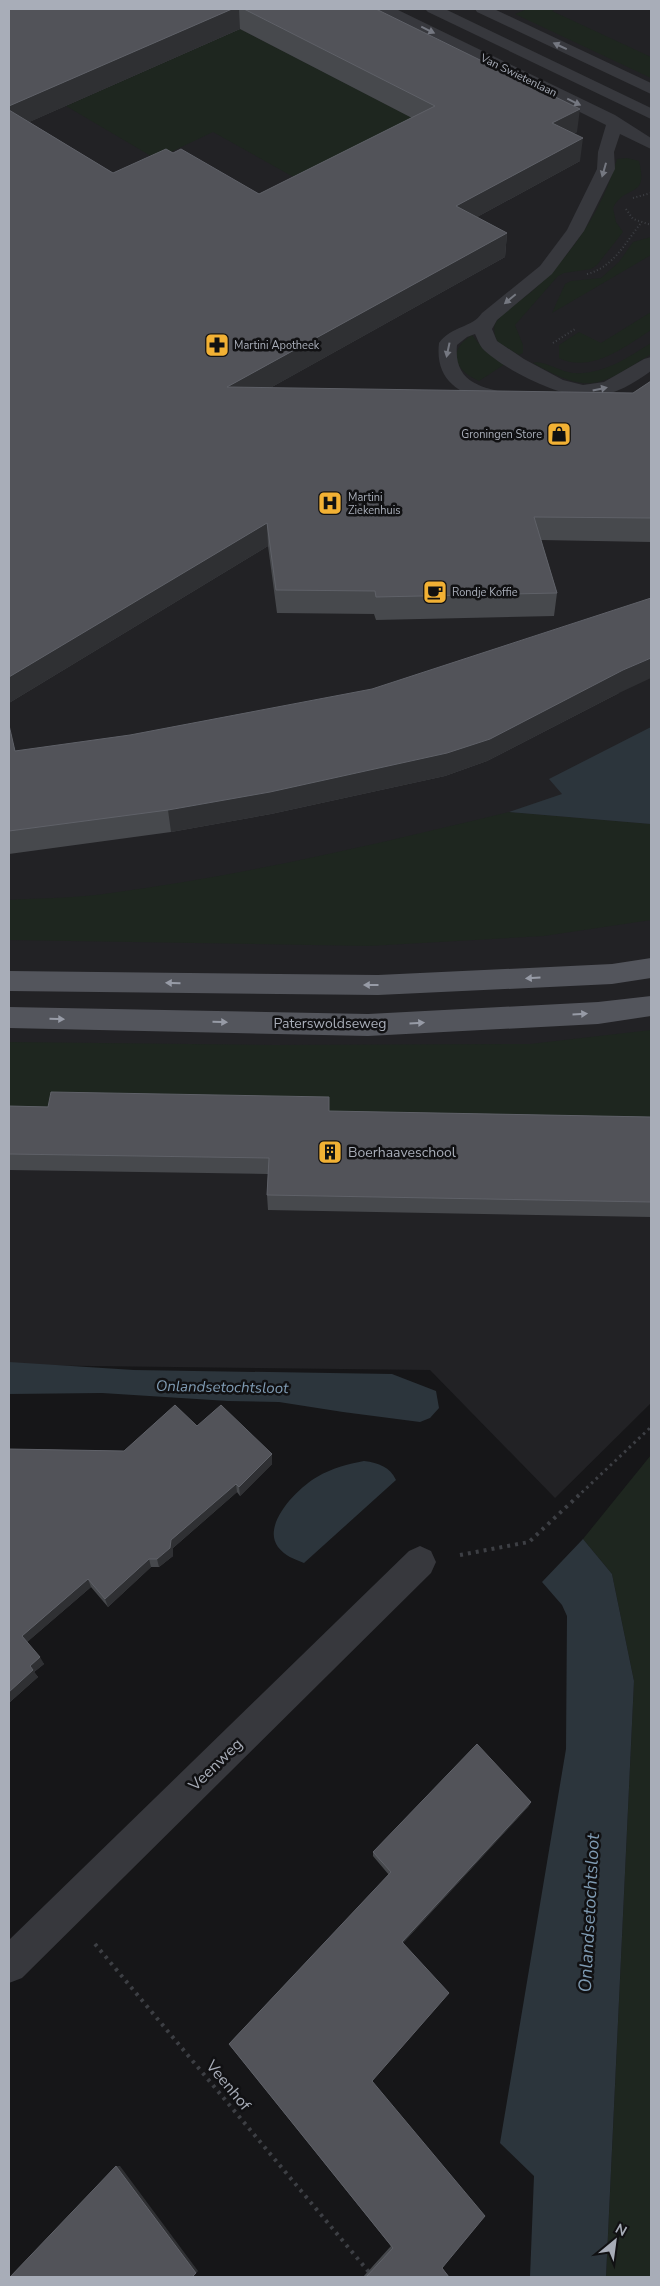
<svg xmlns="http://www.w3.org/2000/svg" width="660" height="2286" font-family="'Nunito Sans',sans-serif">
	<rect width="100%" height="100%" fill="#161618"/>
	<!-- built -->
	<path fill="#222225" d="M9 9H651V1403L555 1498 430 1370 9 1365Z"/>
	<!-- green -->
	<path fill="#1e261f" d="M527 9H556L552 11 651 57V78L515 14Z
		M240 29 434 129 315 189 213 132 156 159 66 106Z
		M627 158 639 161C649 200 625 183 613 208L616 222 623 232 597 265 591 269 564 273 558 276 515 325 523 345V353L519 355 498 342 495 336 494 327 496 322C508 307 526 298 539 285 576 249 603 208 617 159Z
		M651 237V255L552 313 565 284 571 281 601 278 619 262 633 242Z
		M651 312V330C626 346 591 374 559 358V345L579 332 601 343Z
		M472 335 485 351 505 364 479 381C455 371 446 351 472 335Z
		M651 343V354C598 387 590 395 533 363 541 359 561 372 573 373 603 375 627 358 651 343Z
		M509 812 651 824V920L544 936 369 946 9 940V900C43 898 77 898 111 893 246 875 377 844 509 812Z
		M651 1030V1134L9 1123V1042L274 1045 530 1044Z
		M651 1455V2277H606L634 1681 612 1574 583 1539Z"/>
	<!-- water -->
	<path fill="#2c353c" d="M651 727V824L509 812 562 794 549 779Z
		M9 1362 134 1370 392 1374 436 1391 439 1408 430 1418 420 1422 343 1412 279 1402 228 1401 102 1393 9 1394Z
		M364 1461C379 1463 390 1467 396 1480L304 1563C294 1559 285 1556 278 1547 261 1524 299 1487 317 1477 332 1468 348 1464 364 1461Z
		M583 1539 612 1574 634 1681 606 2277H530L534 2176 500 2143 566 1749 567 1616 562 1605 542 1582Z"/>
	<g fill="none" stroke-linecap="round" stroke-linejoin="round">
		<!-- path-far2 -->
		<path stroke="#3d3f44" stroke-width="2" stroke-dasharray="1 2.5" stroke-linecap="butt" d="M633 198 651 193
			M626 209 633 219 651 225
			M587 274C614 267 625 243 641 223
			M553 343 575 329"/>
		<!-- path-far1 -->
		<path stroke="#3d3f44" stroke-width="3" stroke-dasharray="2.5 4" stroke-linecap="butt" d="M577 1497 651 1427"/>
		<!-- path -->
		<path stroke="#3d3f44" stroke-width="4" stroke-dasharray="3 5" stroke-linecap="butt" d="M460 1555 529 1542 579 1495
			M95 1944 373 2277"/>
		<!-- minor -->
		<path fill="#37383d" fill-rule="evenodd" d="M376 9H396L615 115 651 138V149L620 134 614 152 615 169 584 231 552 274 497 320 492 329 497 341 524 359 563 380 583 385 604 382 644 359 651 357V371C634 383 616 394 596 397 566 401 502 369 482 348 479 344 477 338 475 334L467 337 457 345C453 387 488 388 519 396L522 400 519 404C508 407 499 404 488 401 456 393 435 378 439 343 451 326 472 328 482 313L540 266 567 230 597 169 598 152 606 125 379 12Z
			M425 9H445L651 108V119L428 12Z
			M475 9H494L651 83V94L477 12Z
			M420 1546 431 1551 436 1562 431 1573 22 1978 9 1983V1940L409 1551Z"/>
		<!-- major -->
		<path fill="#53555c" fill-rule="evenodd" d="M651 958V978L612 984 378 995 9 991V971L378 975 612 964Z
			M651 996V1016L598 1024 368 1036 9 1028V1007L368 1014 598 1002Z"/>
	</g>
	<!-- wall -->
	<path fill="#47494d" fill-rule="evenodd" d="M9 9H376L577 132 574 133 580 161 477 217 507 233 505 257 270 388 633 393 651 381V542L541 540 557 593 554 616 376 620 374 614 277 613 268 546 9 703ZM240 29 412 118 259 194 173 153 113 173 29 122Z
		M619 693 487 761 445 776 271 814 171 832 9 854V725L15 751Z
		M9 1106 651 1117V1217L268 1210 267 1195 268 1174 9 1170Z
		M197 1426 272 1454V1464L240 1496 237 1492 173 1548V1556L159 1567H151L108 1607 91 1587 27 1642 44 1664 34 1672 38 1677 10 1702 9 1701V1449L124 1451Z
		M531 1802 528 1807 403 1943 372 2081 442 2268 449 2277H363L391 2246 229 2044 389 1875 373 1856V1852Z"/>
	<!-- shaded-wall -->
	<path fill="#2f3033" d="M232 9H239L240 29 9 131V106Z
		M580 109 577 132 550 146 552 123Z
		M583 138 580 161 455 229 456 206Z
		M507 233 505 257 229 411 227 387Z
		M267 523 268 546 9 703V677Z
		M651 658V678L619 693 487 761 445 776 271 814 171 832 168 810 623 670Z
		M272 1454V1464L240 1496 239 1487Z
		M236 1484 237 1492 173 1548V1556L159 1567 157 1559 171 1540Z
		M149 1559 151 1567 108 1607 105 1599Z
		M88 1579 91 1587 26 1643 22 1636Z
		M40 1657 44 1664 34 1672 38 1677 10 1702 9 1700V1692L30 1666Z
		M531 1802 528 1807 401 1945 402 1942Z
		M116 2166H120L198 2271 193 2277Z"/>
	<!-- building -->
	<path fill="#525359" stroke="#5f6168" d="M9 9H232L9 106Z
		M244 9H376L580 109 552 123 583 138 456 206 507 233 227 387 633 393 651 381V518L534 517 557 593 376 597 375 591 276 590 267 523 9 677V110L113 173 166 149 173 153 181 149 259 194 435 106Z
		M651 598V658L623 670 490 739 447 753 270 792 168 810 9 831V725L15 751 130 735 372 689Z
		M51 1092 329 1097V1111L651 1117V1202L267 1195 269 1158 9 1154V1106L48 1107Z
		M175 1405 197 1426 221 1405 272 1454 239 1487 236 1484 171 1540 170 1548 157 1559H149L105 1599 88 1579 22 1636 40 1657 30 1666 33 1670 9 1692V1449L124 1451Z
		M477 1744 531 1802 402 1942 449 1993 372 2081 485 2216 442 2268 449 2277H366L393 2248 229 2044 391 1872 373 1852Z
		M116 2166 196 2273 192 2277H10Z"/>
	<!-- one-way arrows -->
	<defs><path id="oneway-solid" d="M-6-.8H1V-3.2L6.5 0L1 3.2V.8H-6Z" transform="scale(1.25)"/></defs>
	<g fill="#757881">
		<use href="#oneway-solid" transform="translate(428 30) rotate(26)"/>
		<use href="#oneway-solid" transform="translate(560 46) rotate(-155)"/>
		<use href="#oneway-solid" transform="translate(574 102) rotate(26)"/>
		<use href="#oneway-solid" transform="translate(604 170) rotate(106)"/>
		<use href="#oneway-solid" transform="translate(510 299) rotate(140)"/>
		<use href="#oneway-solid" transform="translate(448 350) rotate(102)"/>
		<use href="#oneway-solid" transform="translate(600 389) rotate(-12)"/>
	</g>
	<g fill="#979ba6">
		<use href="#oneway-solid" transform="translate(533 978) rotate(177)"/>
		<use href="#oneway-solid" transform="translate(173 983) rotate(-179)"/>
		<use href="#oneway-solid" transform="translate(371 985) rotate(-180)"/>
		<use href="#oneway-solid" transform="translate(580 1014) rotate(-3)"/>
		<use href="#oneway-solid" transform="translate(57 1019) rotate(1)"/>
		<use href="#oneway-solid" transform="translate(220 1022) rotate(1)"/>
		<use href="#oneway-solid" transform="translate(417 1023) rotate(-3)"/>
	</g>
	<!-- icons -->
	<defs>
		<g id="pharmacy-square" transform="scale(1.25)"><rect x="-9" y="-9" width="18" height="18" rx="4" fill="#f2b134" stroke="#111113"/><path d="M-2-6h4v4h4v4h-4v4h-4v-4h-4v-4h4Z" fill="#111"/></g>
		<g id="shop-square" transform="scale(1.25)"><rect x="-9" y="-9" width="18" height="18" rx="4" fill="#f2b134" stroke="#111113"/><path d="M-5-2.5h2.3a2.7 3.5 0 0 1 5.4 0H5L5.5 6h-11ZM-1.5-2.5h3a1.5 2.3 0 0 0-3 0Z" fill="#111"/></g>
		<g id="hospital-square" transform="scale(1.25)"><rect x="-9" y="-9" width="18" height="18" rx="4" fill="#f2b134" stroke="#111113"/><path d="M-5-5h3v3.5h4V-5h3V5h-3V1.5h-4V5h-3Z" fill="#111"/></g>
		<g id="cafe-square" transform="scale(1.25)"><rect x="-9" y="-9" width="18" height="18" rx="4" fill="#f2b134" stroke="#111113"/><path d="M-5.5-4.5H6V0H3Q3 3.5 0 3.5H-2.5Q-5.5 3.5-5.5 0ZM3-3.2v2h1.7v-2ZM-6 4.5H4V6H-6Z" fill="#111"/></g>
		<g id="building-square" transform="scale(1.25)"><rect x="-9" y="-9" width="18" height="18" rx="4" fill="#f2b134" stroke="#111113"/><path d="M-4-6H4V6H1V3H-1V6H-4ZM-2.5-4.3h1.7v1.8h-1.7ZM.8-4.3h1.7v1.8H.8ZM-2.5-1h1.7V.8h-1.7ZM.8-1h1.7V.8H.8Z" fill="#111"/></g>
	</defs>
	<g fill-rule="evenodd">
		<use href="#pharmacy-square" x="217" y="345"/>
		<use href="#shop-square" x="559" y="434"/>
		<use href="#hospital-square" x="330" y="503"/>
		<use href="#cafe-square" x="435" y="592"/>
		<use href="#building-square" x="330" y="1152"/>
	</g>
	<g text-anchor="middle" stroke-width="5" stroke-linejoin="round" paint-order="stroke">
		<!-- far-street labels -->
		<g font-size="11" fill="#a8adb8" stroke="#111113">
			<text transform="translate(519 75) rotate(26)" y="4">Van Swietenlaan</text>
		</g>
		<!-- far-poi labels -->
		<g font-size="11" fill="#a8adb8" stroke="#111113" text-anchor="start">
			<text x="234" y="349">Martini Apotheek</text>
			<text x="542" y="438" text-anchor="end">Groningen Store</text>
			<text x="348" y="501">Martini<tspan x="348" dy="13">Ziekenhuis</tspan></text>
			<text x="452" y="596">Rondje Koffie</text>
		</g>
		<!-- street labels -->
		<g font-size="14" fill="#a8adb8" stroke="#111113">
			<text x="330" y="1028">Paterswoldseweg</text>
		</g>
		<!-- poi labels -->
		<g font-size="14" fill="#a8adb8" stroke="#111113" text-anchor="start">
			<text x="348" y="1157">Boerhaaveschool</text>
		</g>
		<!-- water labels -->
		<g font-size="15" font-style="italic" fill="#7f9bb3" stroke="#111113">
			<text transform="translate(222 1387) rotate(1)" y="5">Onlandsetochtsloot</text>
		</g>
		<!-- near-street labels -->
		<g font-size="16" fill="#a8adb8" stroke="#111113">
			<text transform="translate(215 1764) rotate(-44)" y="6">Veenweg</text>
			<text transform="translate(229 2085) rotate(50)" y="6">Veenhof</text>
		</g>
		<!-- near-water labels -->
		<g font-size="18" font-style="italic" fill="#7f9bb3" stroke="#111113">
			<text transform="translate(589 1913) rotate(-87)" y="6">Onlandsetochtsloot</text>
		</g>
	</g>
	<!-- border -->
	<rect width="660" height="2286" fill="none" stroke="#a8adb8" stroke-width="20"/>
	<!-- north arrow -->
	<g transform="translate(615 2241) rotate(29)" stroke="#111113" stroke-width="4" paint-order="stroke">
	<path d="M0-4L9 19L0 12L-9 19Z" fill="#a8adb8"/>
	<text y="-8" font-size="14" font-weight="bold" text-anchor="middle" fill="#a8adb8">N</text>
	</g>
</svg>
